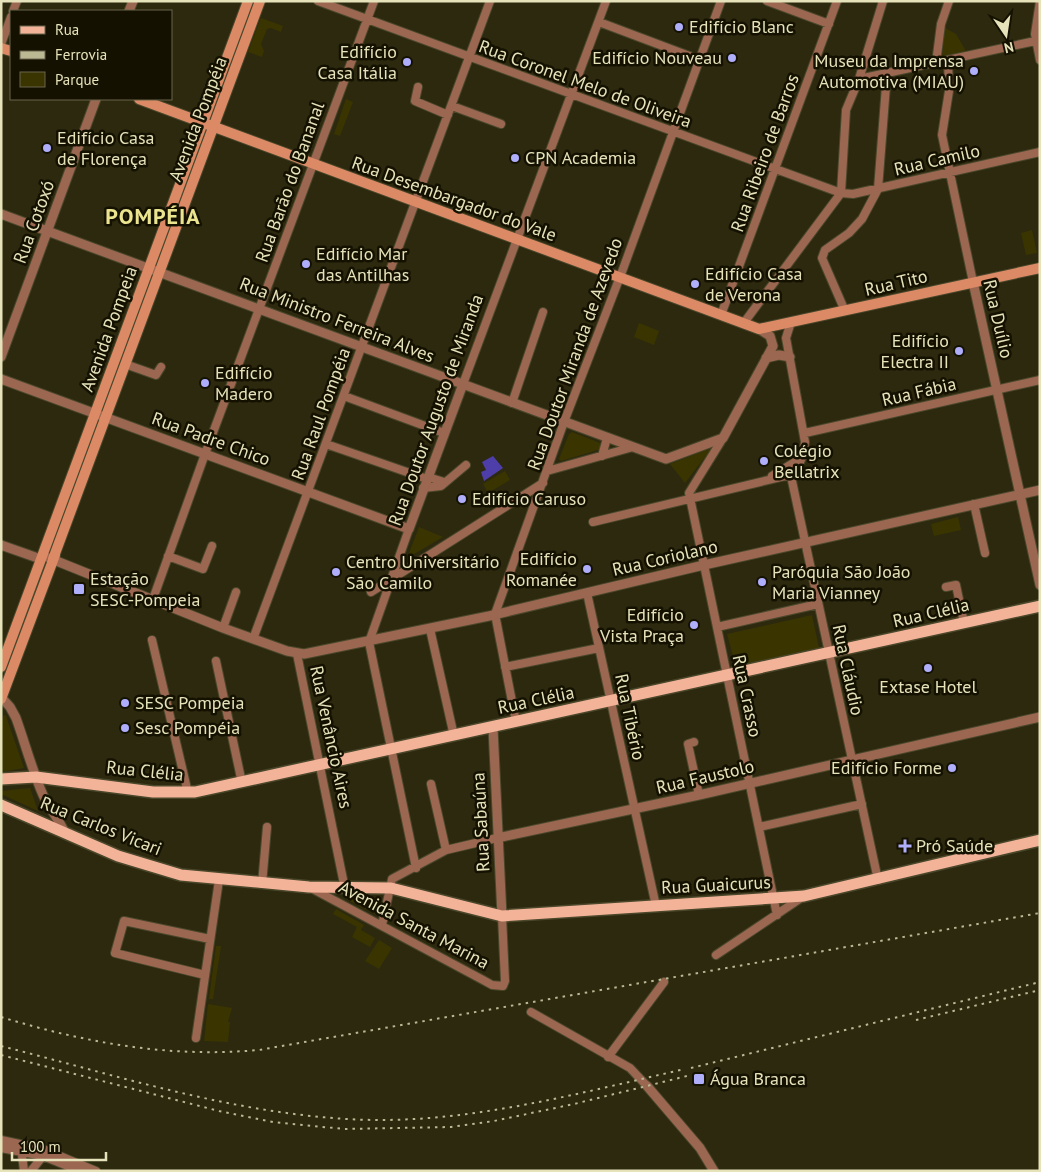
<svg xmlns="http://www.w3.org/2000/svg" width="1041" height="1172" font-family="'PT Sans',sans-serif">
	<rect width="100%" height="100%" fill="#2c290f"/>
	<!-- green -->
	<path fill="#3a3500" d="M261 18 283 26 281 32 271 28 267 29 261 44 264 51 262 57 248 52Z
		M945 28 956 34 966 51 942 57Z
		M346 99 353 102 340 136 334 134Z
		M1032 230 1037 253 1026 255 1021 233Z
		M639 323 659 331 654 345 634 337Z
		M572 432 600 443 601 449 561 461 559 459 569 434Z
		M712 448 685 483 670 464Z
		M505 471 510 480 488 493 483 484Z
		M958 517 961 530 934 536 931 524Z
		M419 527 443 537 409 557 408 556Z
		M812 615 819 648 736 667 727 634Z
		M4 715 6 716 24 768 1 772V721Z
		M30 788 38 811 1 794V791Z
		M346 899 383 902 380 916H379Z
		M336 909 364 925 361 930 375 938 370 947 352 937 357 927 333 914Z
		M379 940 392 948 379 969 365 961Z
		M216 946H221L213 999H209Z
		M208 1004 232 1008 228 1022H230L228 1042 204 1041Z"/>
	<!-- water -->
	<path fill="#4d3ea9" d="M493 456 503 468 484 481 481 472 486 470 482 462Z"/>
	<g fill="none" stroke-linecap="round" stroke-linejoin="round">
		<!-- minor casing -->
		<g stroke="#4a472b" stroke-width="10">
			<path id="minor" d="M318 1 841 193 853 194 1040 152
				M767 1 829 24
				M1040 1 1035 34 1040 60
				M13 11 17 1
				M599 22 700 60
				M1 44 11 17
				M948 60 949 91 942 135 973 282
				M936 63 941 24 949 1
				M859 79 1040 40
				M418 87 415 101 448 115
				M452 106 501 124
				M845 311 822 258 825 250 849 233 862 219 878 189 887 73
				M721 315 837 1
				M791 322 786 338 805 442 803 455 792 481 878 880
				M743 324 841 193 846 110 859 79 883 1
				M125 364 156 375 161 367
				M463 384 606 1
				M344 396 444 433
				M512 403 543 312
				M805 433 1040 380
				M723 438 689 493 777 915
				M326 444 427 479
				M602 456 607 438
				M547 471 633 447
				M772 476 800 459
				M428 477 444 482
				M423 488 441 486 466 465
				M974 504 985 553
				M593 522 785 476 794 477
				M409 529 369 642 416 868
				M168 556 203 569 212 546
				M946 587 956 585 964 623
				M371 592 543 483
				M587 593 656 906
				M153 599 205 454 374 1
				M717 627 818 604
				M223 628 236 592
				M430 629 454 736
				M253 639 490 1
				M152 640 188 793
				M297 654 345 889
				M216 661 242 783
				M505 667 599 648
				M516 722 495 614 564 422 623 269 721 1
				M694 742 688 744 699 795
				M431 784 446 850
				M759 827 862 804
				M262 884 267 827
				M311 888 483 980 492 985 503 986 505 981 502 916
				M382 925 392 879 446 850 497 838
				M716 955 801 898
				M205 975 115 953 124 921 210 939
				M531 1012 630 1068 647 1086
				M196 1038 219 880
				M608 1057 664 982
				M1 1140 43 1149 96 1171
				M1 1148 43 1156 80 1171
				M23 1148 22 1155 24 1171
				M31 1171 43 1156"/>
		</g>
		<!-- tertiary casing -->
		<g stroke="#4a472b" stroke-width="11">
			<path id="tertiary" d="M129 11 133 1
				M1 214 666 459 723 438 773 346 770 336 759 329
				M973 282 1040 585
				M1 357 96 99
				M766 358 779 355 790 357
				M1 379 409 529 463 384
				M1 545 35 557
				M49 558 223 628 287 651 304 654 489 616 704 565 1040 490
				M1 697 10 707 16 718C25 743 32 770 43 795 49 808 58 818 64 831
				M493 728 502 916
				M497 838 699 795 1040 717
				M647 1086 700 1148 714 1171"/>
		</g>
		<!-- secondary casing -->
		<g stroke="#4a472b" stroke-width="12">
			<path id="secondary" d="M1 48 11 51
				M139 99 759 329 1040 268
				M55 554 53 559 260 1
				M1 667 248 1
				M1 699 55 555"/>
		</g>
		<!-- primary casing -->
		<g stroke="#4a472b" stroke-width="14">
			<path id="primary" d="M1 779 36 777 153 792H195L1040 606
				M1 805 118 856 181 875 309 887 391 888 502 916 804 896 1040 840"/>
		</g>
		<!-- minor -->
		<use href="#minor" stroke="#9b6751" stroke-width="8"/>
		<!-- tertiary -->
		<use href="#tertiary" stroke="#9b6751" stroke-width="9"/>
		<!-- secondary -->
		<use href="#secondary" stroke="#dc8a66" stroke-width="10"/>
		<!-- primary -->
		<use href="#primary" stroke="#f3b398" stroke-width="11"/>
		<!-- rail -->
		<path stroke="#bbb894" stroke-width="2" stroke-dasharray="2.5 5" stroke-linecap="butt" d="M1 1017C87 1043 168 1058 259 1050L1040 913
			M916 1020 1040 990
			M1 1046C123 1077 247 1118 374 1120 480 1121 583 1092 685 1069
			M1 1055 219 1111 273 1122 344 1129 451 1127 494 1121 574 1104 687 1076
			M691 1068 1040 982"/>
	</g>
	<!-- markers -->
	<g fill="#afaefa" stroke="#141100" stroke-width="2">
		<circle cx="679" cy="27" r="5"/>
		<circle cx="732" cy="58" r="5"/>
		<circle cx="407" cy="62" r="5"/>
		<circle cx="974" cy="71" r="5"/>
		<circle cx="47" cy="148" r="5"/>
		<circle cx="515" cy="158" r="5"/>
		<circle cx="306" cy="264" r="5"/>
		<circle cx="695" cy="284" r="5"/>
		<circle cx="959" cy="351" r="5"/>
		<circle cx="205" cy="383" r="5"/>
		<circle cx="764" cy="461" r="5"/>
		<circle cx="462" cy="499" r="5"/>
		<circle cx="587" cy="569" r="5"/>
		<circle cx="336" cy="572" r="5"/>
		<circle cx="762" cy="582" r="5"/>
		<rect x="73" y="583" width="12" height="12" rx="2.5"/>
		<circle cx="694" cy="625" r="5"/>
		<circle cx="928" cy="668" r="5"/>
		<circle cx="125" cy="703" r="5"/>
		<circle cx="125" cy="728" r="5"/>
		<circle cx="952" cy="768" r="5"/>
		<path d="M902.5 838.5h5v5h5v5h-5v5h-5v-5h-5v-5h5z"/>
		<rect x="693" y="1073" width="12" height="12" rx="2.5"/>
	</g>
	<g text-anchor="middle" stroke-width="5" stroke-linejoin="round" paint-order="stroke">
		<!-- poi labels -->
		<g font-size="18" fill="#e6e3bb" stroke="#141100" text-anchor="start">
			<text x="689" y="33">Edifício Blanc</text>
			<text x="397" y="58" text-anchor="end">Edifício<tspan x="397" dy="21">Casa Itália</tspan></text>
			<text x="722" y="64" text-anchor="end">Edifício Nouveau</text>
			<text x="964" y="67" text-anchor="end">Museu da Imprensa<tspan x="964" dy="21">Automotiva (MIAU)</tspan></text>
			<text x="57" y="144">Edifício Casa<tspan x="57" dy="21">de Florença</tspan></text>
			<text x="525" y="164">CPN Academia</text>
			<text x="316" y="260">Edifício Mar<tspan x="316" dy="21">das Antilhas</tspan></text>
			<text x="705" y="280">Edifício Casa<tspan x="705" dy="21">de Verona</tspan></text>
			<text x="949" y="347" text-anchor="end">Edifício<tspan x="949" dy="21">Electra II</tspan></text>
			<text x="215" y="379">Edifício<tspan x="215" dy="21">Madero</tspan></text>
			<text x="774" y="457">Colégio<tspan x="774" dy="21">Bellatrix</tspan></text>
			<text x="472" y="505">Edifício Caruso</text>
			<text x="577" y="565" text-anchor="end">Edifício<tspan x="577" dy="21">Romanée</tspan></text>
			<text x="346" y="568">Centro Universitário<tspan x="346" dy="21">São Camilo</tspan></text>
			<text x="772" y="578">Paróquia São João<tspan x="772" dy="21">Maria Vianney</tspan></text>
			<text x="90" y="585">Estação<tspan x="90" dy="21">SESC-Pompeia</tspan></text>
			<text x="684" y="621" text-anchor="end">Edifício<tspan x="684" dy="21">Vista Praça</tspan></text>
			<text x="928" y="693" text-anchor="middle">Extase Hotel</text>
			<text x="135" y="709">SESC Pompeia</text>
			<text x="135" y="734">Sesc Pompéia</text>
			<text x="942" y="774" text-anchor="end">Edifício Forme</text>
			<text x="916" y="852">Pró Saúde</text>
			<text x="710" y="1085">Água Branca</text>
		</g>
		<!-- street labels -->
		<g font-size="18" fill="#e6e3bb" stroke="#141100">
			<text transform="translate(585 84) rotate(20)" y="6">Rua Coronel Melo de Oliveira</text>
			<text transform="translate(198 119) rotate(-69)" y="6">Avenida Pompéia</text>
			<text transform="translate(765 153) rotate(-70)" y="6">Rua Ribeiro de Barros</text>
			<text transform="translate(937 160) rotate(-13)" y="6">Rua Camilo</text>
			<text transform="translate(290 182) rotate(-70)" y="6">Rua Barão do Bananal</text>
			<text transform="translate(454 199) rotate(20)" y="6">Rua Desembargador do Vale</text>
			<text transform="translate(34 222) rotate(-70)" y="6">Rua Cotoxó</text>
			<text transform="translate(896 283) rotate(-13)" y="6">Rua Tito</text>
			<text transform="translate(998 319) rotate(77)" y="6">Rua Duílio</text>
			<text transform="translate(337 320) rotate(21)" y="6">Rua Ministro Ferreira Alves</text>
			<text transform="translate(109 329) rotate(-70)" y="6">Avenida Pompeia</text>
			<text transform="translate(575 354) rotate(-70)" y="6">Rua Doutor Miranda de Azevedo</text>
			<text transform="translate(919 392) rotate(-13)" y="6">Rua Fábia</text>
			<text transform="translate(436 410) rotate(-70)" y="6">Rua Doutor Augusto de Miranda</text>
			<text transform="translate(321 414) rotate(-70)" y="6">Rua Raul Pompéia</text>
			<text transform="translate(211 439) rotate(20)" y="6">Rua Padre Chico</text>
			<text transform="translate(665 558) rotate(-13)" y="6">Rua Coriolano</text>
			<text transform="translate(931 613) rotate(-13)" y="6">Rua Clélia</text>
			<text transform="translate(848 670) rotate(78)" y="6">Rua Cláudio</text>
			<text transform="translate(747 696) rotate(78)" y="6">Rua Crasso</text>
			<text transform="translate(536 700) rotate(-12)" y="6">Rua Clélia</text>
			<text transform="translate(630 717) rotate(78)" y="6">Rua Tibério</text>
			<text transform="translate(331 737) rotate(78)" y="6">Rua Venâncio Aires</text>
			<text transform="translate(145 771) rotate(6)" y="6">Rua Clélia</text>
			<text transform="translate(705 777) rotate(-13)" y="6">Rua Faustolo</text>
			<text transform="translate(481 822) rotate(-93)" y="6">Rua Sabaúna</text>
			<text transform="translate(101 826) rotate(22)" y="6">Rua Carlos Vicari</text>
			<text transform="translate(716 885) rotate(-3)" y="6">Rua Guaicurus</text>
			<text transform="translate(414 925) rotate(28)" y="6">Avenida Santa Marina</text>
		</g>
		<!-- district labels -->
		<g font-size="22" font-weight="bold" letter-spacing="1" fill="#ebe48f" stroke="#141100">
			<text x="153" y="224">POMPÉIA</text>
		</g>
	</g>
	<!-- border -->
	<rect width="1041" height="1172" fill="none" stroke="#e6e3bb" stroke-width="5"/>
	<!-- legend -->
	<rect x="10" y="10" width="162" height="90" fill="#141100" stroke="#68654b"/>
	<rect x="20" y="26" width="25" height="8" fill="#f3b398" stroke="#68654b"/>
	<text x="55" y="35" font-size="15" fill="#e6e3bb">Rua</text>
	<rect x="20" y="51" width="25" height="8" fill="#bbb894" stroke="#68654b"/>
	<text x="55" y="60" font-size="15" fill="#e6e3bb">Ferrovia</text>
	<rect x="20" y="72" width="25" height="15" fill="#3a3500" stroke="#68654b"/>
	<text x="55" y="85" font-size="15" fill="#e6e3bb">Parque</text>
	<!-- north arrow -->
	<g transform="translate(1006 35) rotate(167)" stroke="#141100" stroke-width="4" paint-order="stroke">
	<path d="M0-4L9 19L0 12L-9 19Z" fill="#e6e3bb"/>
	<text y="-8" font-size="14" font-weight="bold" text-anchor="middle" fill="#e6e3bb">N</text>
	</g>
	<!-- scale -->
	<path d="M12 1152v8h94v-8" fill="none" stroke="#e6e3bb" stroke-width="2.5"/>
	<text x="20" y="1152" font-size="15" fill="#e6e3bb" stroke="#141100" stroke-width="4" paint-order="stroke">100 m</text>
</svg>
